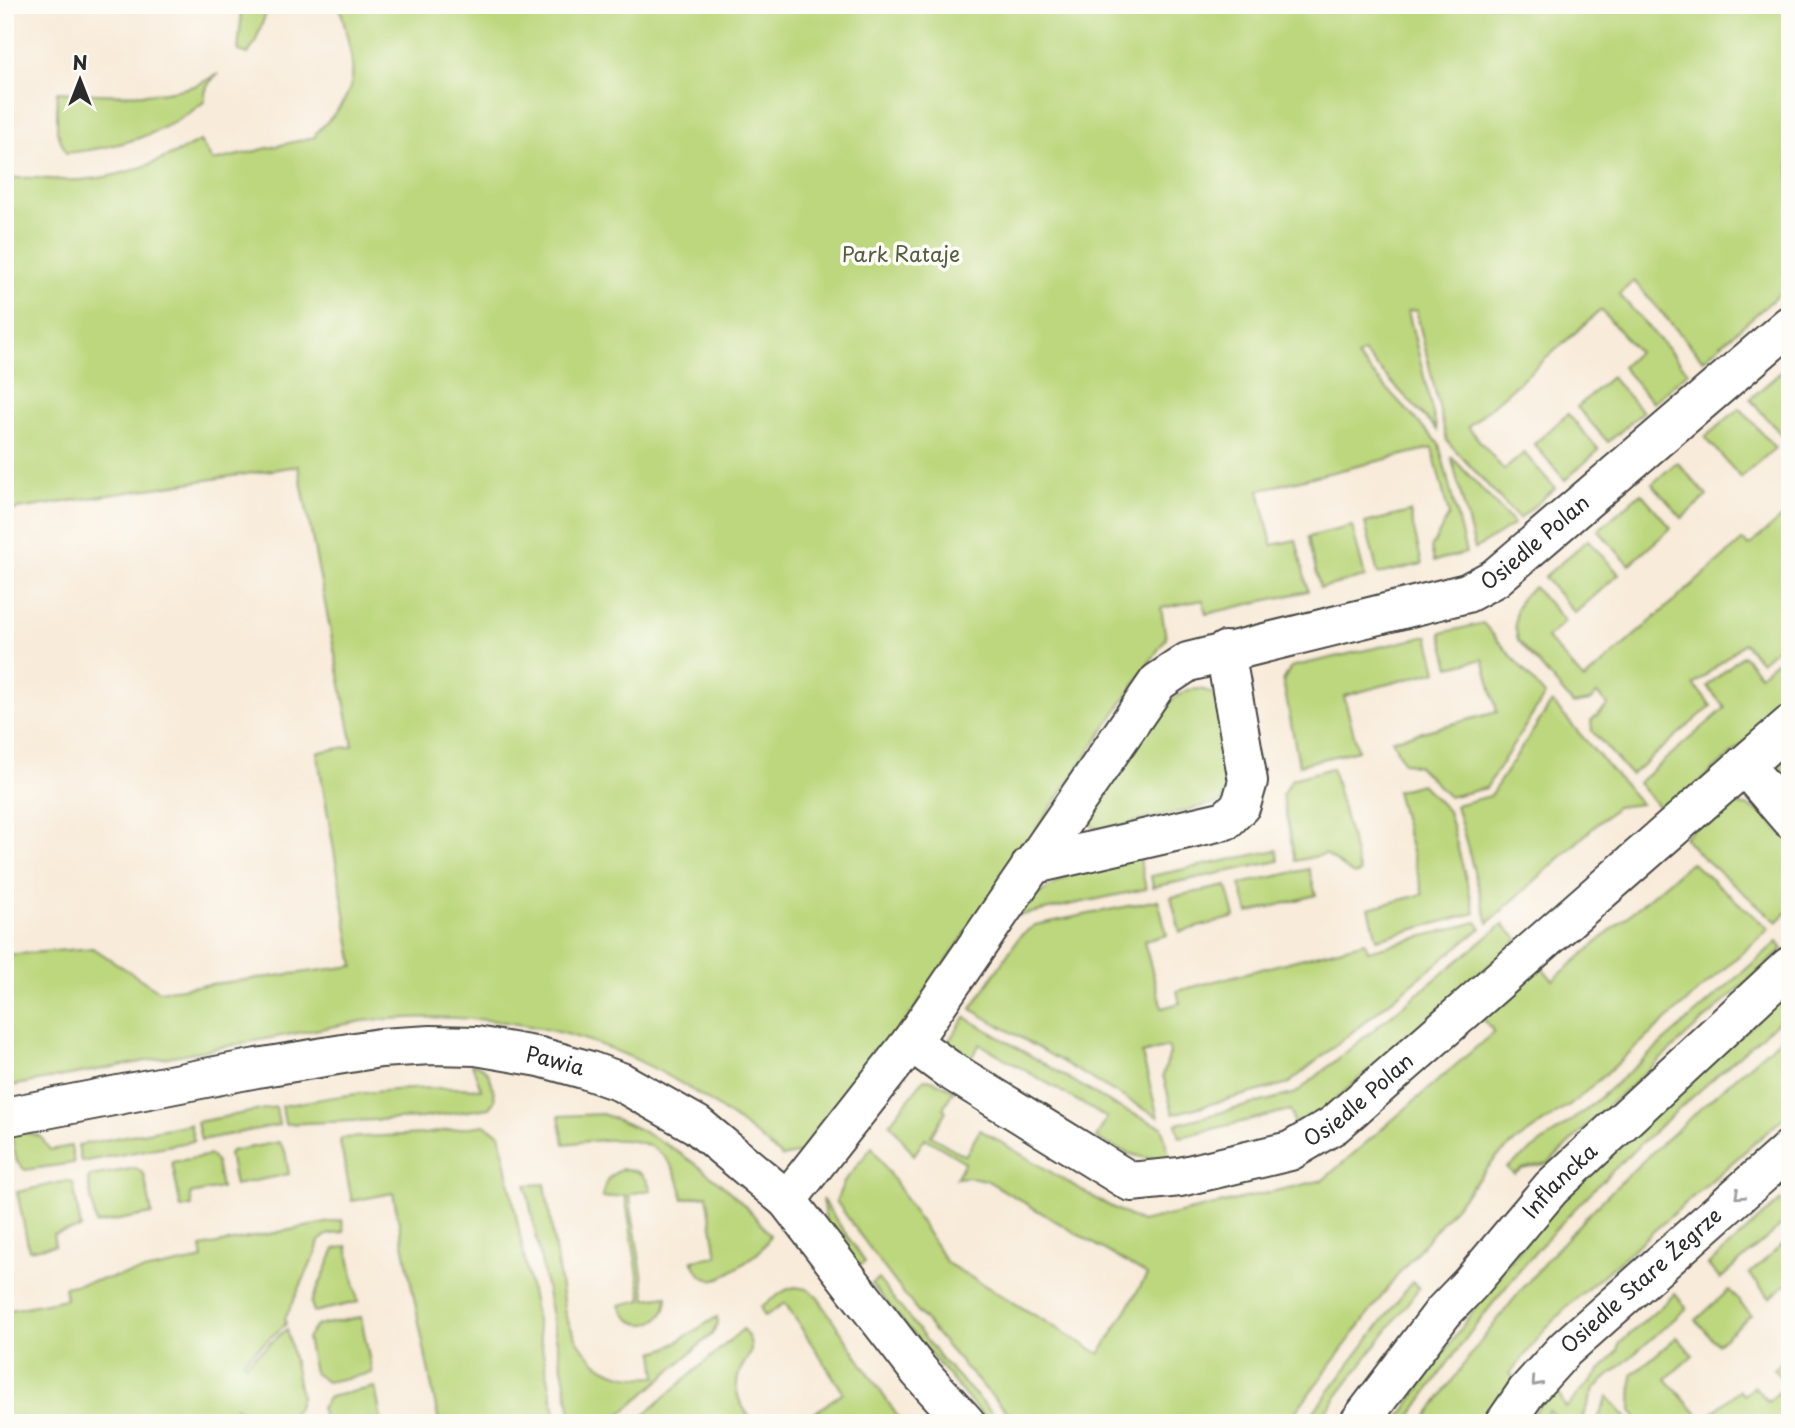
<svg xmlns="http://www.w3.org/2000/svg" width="1795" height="1428" font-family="'Playpen Sans',sans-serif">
	<rect width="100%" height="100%" fill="#fdfcf7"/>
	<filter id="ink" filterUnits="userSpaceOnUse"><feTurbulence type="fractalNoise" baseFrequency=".0143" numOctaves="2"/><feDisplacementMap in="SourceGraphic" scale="14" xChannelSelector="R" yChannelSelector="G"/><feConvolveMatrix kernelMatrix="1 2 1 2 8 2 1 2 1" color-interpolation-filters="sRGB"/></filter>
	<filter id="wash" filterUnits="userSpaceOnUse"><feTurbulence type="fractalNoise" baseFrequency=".00686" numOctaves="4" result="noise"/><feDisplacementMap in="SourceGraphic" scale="28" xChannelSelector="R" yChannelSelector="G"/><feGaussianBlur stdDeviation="1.57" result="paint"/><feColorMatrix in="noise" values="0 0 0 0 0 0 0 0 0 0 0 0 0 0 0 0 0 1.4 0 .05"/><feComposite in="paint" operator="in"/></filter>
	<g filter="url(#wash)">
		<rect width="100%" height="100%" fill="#f8ebd9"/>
		<!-- green -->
		<path fill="#bcd77d" stroke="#748154" stroke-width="2" d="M240 5H269L255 43 248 54 238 51 241 21Z
			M340 5H1790V285L1703 360 1634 281 1619 294 1688 372 1653 403 1622 367 1638 352 1601 310 1468 427 1504 470 1524 453 1555 488 1519 519 1447 441 1416 310 1408 311 1437 430 1363 352 1357 357 1439 444 1466 553 1434 561 1431 548 1449 515 1432 448 1259 490 1272 545 1296 540 1308 591 1206 614 1203 600 1161 608 1166 638 857 1094 806 1152 782 1157C653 1045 534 1004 363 1021L5 1087V955L93 948 159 991 354 966 317 752 353 746 298 466 5 511V180C30 174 56 182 81 180 125 177 162 161 200 141L213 161 315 137 316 133C368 84 353 69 340 5Z
			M219 74C209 81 204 88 205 101 164 135 118 148 66 153L57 131V92C102 94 150 99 194 86 203 83 211 77 219 74Z
			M1784 369 1790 376V435L1785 439 1750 399Z
			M1611 377 1643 412 1608 442 1577 407Z
			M1740 408 1775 448 1741 478 1705 437Z
			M1568 414 1599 450 1565 480 1534 444Z
			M1451 456 1514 524 1475 549Z
			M1677 462 1707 496 1682 518 1652 484Z
			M1641 493 1671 528 1629 565 1598 530Z
			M1790 510V637L1761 662 1744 643 1694 685 1711 706 1631 775 1592 731 1591 721 1608 705 1597 694 1590 701 1573 704 1518 640 1515 625 1516 611 1521 598 1534 587 1565 621 1547 638 1584 680 1743 540 1749 546Z
			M1410 512 1422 564 1378 574 1365 523Z
			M1352 526 1365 577 1320 588 1308 537Z
			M1588 540 1619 574 1575 613 1544 577Z
			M1483 623 1545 695 1486 788 1449 797 1418 766 1403 762 1392 740 1497 712 1483 659 1450 667 1441 633Z
			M1428 636 1437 671 1344 696 1358 750 1299 765 1283 681 1291 667Z
			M1790 649V703L1664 813 1638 783 1725 708 1707 686 1743 655 1760 675Z
			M1200 689 1210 692 1216 698 1232 769 1222 802 1100 830 1091 825 1088 817 1159 707 1188 690Z
			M1552 702 1641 804 1616 807 1488 923 1456 805 1490 796Z
			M1790 743V798C1777 775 1776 765 1790 743Z
			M1332 768 1360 873 1354 875 1326 854 1295 861 1282 795 1292 779Z
			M1421 784 1448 811 1475 913 1377 939 1369 908 1423 894 1396 791Z
			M1731 804C1762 805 1771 822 1790 843V910L1777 922 1699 854 1684 837 1721 806Z
			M1277 850 1279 861 1153 887 1151 876Z
			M1139 856 1146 889 1016 916 1042 892 1070 875Z
			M1691 862 1769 929 1575 1101 1511 1145 1496 1158 1400 1272 1287 1423H1019C947 1354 893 1282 836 1201L844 1182 872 1147 947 1263 1100 1354 1147 1275 986 1180 970 1177 956 1178 965 1162 925 1138 914 1155 890 1123 924 1079 932 1080 954 1090 943 1108 946 1111 931 1136 965 1156 980 1130 1100 1201 1141 1222 1323 1180 1494 1032 1480 1015 1538 964 1553 980Z
			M1309 869 1316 895 1248 913 1240 884Z
			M1227 886 1235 917 1180 932 1171 897Z
			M1158 900 1167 935 1144 941 1162 1008 1180 1003 1177 991 1365 942 1368 951 1477 922 1481 928 1289 1083 1173 1114 1163 1075 1170 1053 1168 1047 1142 1054 1158 1117 971 1009 1020 936 1035 925Z
			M1503 924 1518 940 1311 1121 1296 1131 1290 1110 1180 1137 1176 1124 1296 1093Z
			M1777 942 1783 949 1595 1118 1549 1163 1522 1169 1514 1174 1507 1168 1587 1109Z
			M1790 990V1011C1704 1087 1614 1162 1538 1249 1490 1304 1447 1362 1406 1423H1396L1496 1277 1561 1201Z
			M965 1017 1114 1105 1162 1127 1170 1160C1142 1160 1121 1152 1096 1138L1107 1118 980 1044 968 1063 953 1051 948 1042Z
			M1790 1030V1112L1570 1304 1547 1327 1510 1374 1518 1380 1486 1423H1423C1471 1351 1525 1281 1585 1218 1650 1151 1720 1091 1790 1030Z
			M472 1064C492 1067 492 1084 495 1100L489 1108 421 1118 285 1124 282 1106C349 1093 413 1085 481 1089Z
			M276 1107 279 1125 201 1140 197 1122Z
			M602 1114C660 1133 734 1186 770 1235 764 1251 753 1257 740 1266 719 1280 704 1290 692 1260L717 1256 707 1195 683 1199C671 1128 620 1138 564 1144L559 1116Z
			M190 1124 194 1141 81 1162 78 1145Z
			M484 1125 500 1134 557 1423H439L393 1193 352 1201 340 1142 342 1138 423 1134Z
			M21 1132 40 1136 50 1150 71 1146 74 1163 25 1170 17 1162 11 1134Z
			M279 1142 285 1151 289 1174 235 1185 229 1154 231 1151Z
			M211 1155 216 1162 221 1188 190 1194 192 1206 181 1208 172 1162Z
			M136 1168 144 1174 152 1214 96 1224 88 1180 91 1176Z
			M622 1169C638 1169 646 1175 651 1190L629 1194 646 1299 667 1296C667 1328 631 1335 620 1305L642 1300 625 1195 603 1198C603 1183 609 1175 622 1169Z
			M67 1181 73 1183 81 1228 53 1234 55 1245 29 1250 17 1192Z
			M545 1184 565 1314C583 1360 606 1381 657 1377L654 1352 667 1348 717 1317 718 1323 712 1334 611 1423H573L526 1185Z
			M822 1199 865 1262 859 1266 826 1221Z
			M1781 1200 1790 1211V1218L1720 1279 1708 1265Z
			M342 1220 344 1232 327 1235 319 1241 316 1253 285 1319 286 1324 244 1360 245 1364 287 1329 301 1397 297 1410 291 1414 253 1422 236 1407 233 1412 245 1423H5V1311L66 1299 64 1287 203 1259 201 1247Z
			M1783 1244 1790 1251V1281L1770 1298 1749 1274Z
			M347 1246 358 1302 314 1312 311 1303 335 1249Z
			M878 1279 943 1361 1002 1423H991L973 1405 871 1284Z
			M1412 1282 1419 1288 1317 1423H1305Z
			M795 1287 807 1289 816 1295 902 1423H801L843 1392 785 1303 765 1316 760 1307 786 1290Z
			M1729 1290 1751 1315 1717 1344 1696 1320Z
			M1675 1294 1687 1308 1594 1389 1580 1423H1564L1549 1411 1543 1420 1534 1413 1554 1383 1566 1408 1618 1351 1620 1343Z
			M361 1317 372 1373 327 1382 314 1373 307 1338 316 1326Z
			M743 1329C747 1335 752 1341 751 1349 750 1357 744 1362 741 1369 731 1390 740 1409 757 1423H635Z
			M1677 1337 1693 1355 1666 1379 1703 1421 1739 1390 1744 1395 1754 1386 1768 1402 1787 1385 1774 1369 1790 1355V1423H1641L1631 1411 1632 1375Z
			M375 1387 382 1423H324L321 1408 329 1397Z
			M1608 1397 1631 1423H1596Z"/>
	</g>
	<g filter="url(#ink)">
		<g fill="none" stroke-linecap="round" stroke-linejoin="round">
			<!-- minor casing -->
			<g stroke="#4a4845" stroke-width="42">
				<g id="minor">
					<path d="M1744 765 1790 819"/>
					<path d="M1031 865 1226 820 1241 805 1248 781 1225 651"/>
					<path id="s1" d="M911 1042 948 1069 1131 1182 1180 1177 1290 1151 1334 1125 1790 725"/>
					<path id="s2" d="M5 1117 257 1068 380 1048 431 1045 476 1046 540 1057 587 1070 621 1082 697 1125 787 1200 919 1371 966 1423"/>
					<path id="s3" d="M787 1200 911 1042 1158 682 1188 662 1467 593 1495 578 1790 325"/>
					<path id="s4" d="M1359 1423 1444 1311 1470 1284 1551 1188 1790 966"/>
					<path id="s5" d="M1505 1423 1527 1391 1565 1349 1790 1149"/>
				</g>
			</g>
			<!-- minor -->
			<use href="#minor" stroke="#fff" stroke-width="38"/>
		</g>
		<!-- one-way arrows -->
		<defs><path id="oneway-chevron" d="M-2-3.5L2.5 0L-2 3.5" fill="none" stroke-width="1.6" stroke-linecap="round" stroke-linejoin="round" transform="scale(1.75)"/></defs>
		<g stroke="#a0a0a0">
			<use href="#oneway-chevron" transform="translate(1739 1195) rotate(138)"/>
			<use href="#oneway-chevron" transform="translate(1536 1382) rotate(132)"/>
		</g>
	</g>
	<g text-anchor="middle" stroke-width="7" stroke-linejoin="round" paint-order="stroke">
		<!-- park labels -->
		<g font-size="21" fill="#565f44" stroke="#fdfcf7">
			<text x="901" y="262">Park Rataje</text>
		</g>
		<!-- street labels -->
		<g font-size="21" fill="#2b2b2b" stroke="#fdfcf7">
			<text dy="7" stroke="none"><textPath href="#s3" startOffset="1046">Osiedle Polan</textPath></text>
			<text dy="7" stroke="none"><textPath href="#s2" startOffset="558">Pawia</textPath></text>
			<text dy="7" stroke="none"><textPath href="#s1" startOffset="509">Osiedle Polan</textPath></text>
			<text dy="7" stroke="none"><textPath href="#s4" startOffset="315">Inflancka</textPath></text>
			<text dy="7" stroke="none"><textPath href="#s5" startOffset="198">Osiedle Stare Żegrze</textPath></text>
		</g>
	</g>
	<!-- margin -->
	<rect width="1795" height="1428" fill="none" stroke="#fdfcf7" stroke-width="28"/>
	<!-- north arrow -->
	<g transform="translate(80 80)" stroke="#fdfcf7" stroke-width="5" paint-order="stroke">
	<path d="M0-5L12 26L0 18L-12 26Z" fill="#2b2b2b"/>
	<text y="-10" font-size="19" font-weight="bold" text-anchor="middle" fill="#2b2b2b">N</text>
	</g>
</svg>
